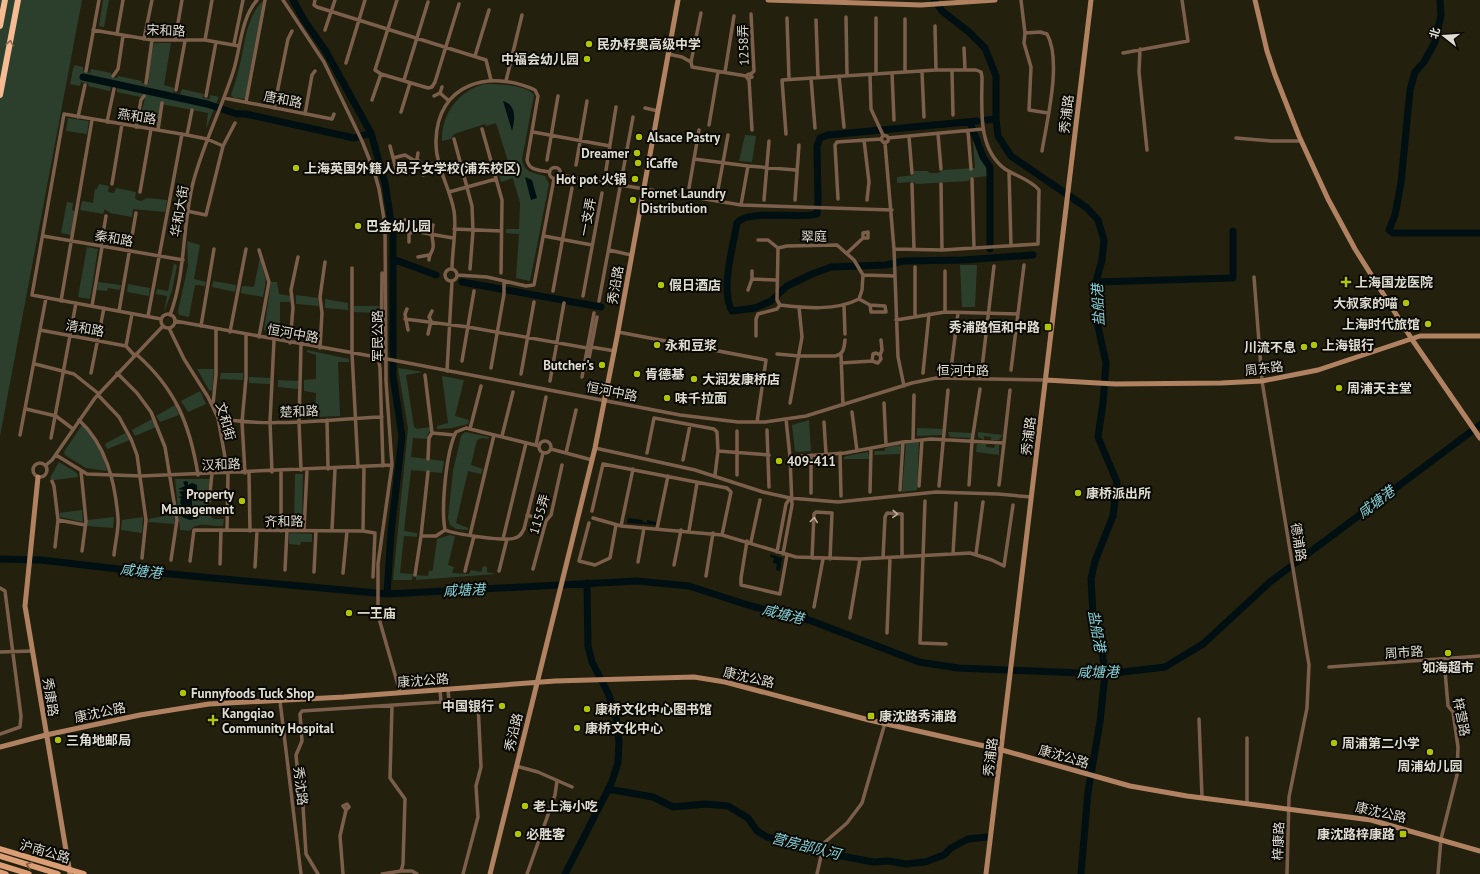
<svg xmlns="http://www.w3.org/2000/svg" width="1480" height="874" font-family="'PT Sans','Noto Sans SC',sans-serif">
	<rect width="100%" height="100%" fill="#23200e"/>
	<!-- green -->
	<path fill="#2c3f2d" d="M0 0H82L0 436Z
		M103 0H109L104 27 99 26Z
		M263 1 245 99 234 98 231 95C234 86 237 77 239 68 245 46 245 18 263 1Z
		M154 43H171L164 85 174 88 173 92 180 94 182 89 204 94 203 98 210 99V95L219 97 206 129 208 113 161 104 157 126 139 123 145 98 117 92V88L111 87 110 91 88 86 89 84 81 82 80 86 70 84 74 65 83 67V71L90 73 91 69 111 73V77L117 78 118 76 142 81 141 83 148 84 149 80 147 77Z
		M484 84C496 84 527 85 534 95L522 159C524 173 534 173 545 176L549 184 530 281 516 278 519 234 506 233V229H519L520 203 513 178 501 182 499 175 511 171 496 123 486 126 485 124 454 134 451 139 442 141C441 115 458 91 484 84Z
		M68 118 89 121 87 134 66 131Z
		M745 135 756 136 752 162 739 161Z
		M973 140C978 150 988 166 987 176L971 178 968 181 917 184 913 182 897 183V177L914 175V171H927L930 173H938L944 170 975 168Z
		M99 184 109 186 108 192 114 193 116 188 136 192 135 198 137 200 141 201 147 198 167 200 165 212 133 209 132 217 110 213 105 209 103 214 80 210 82 201 93 203 95 189H97Z
		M67 202 73 203 72 210 75 211 71 235 61 233Z
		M187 241 200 245 194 279 206 282 205 286 195 285 189 317 179 315 178 311 188 266Z
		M87 247 98 249 90 299 78 297Z
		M260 257 266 281 263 297 241 293 242 286 254 287Z
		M174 263 177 265 172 291 164 312 167 296 156 294 157 289 168 291Z
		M960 265H977L975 307H962Z
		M213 281 236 285 235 292 212 287Z
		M98 282 121 285 120 290 108 288 107 291 97 290Z
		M271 282H277L279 294 290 296V302H280V333L264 330Z
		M128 284 150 288 149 296 127 292Z
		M296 295 318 298 319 306 296 304Z
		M325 299 348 303V310L325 308Z
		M354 306H379L378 313 354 312Z
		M307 350 349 359V362H338L340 416 315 417 316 393 304 391V380L316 379V355L307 352Z
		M398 368 423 372 406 375 414 427 417 429 430 427V431L428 434 427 439 413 438 411 457 444 461 442 473 411 470 404 531 417 533V537L404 536 400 573 413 574 412 580H393L408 428Z
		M197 369H214L212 391 209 390Z
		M221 373H243V380L220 379Z
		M442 376 464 380 455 416 469 420 468 424 452 428 437 429V426L448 423Z
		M249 377 270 378V384L249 383Z
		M278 380 299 381 298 389 278 387Z
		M200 391 206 404 188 412 181 401Z
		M175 405 179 415 160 422 156 416Z
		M152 419 156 427 135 436 132 430Z
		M809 420 811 451 799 452 795 451 792 425Z
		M82 425C95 437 104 453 107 471L86 468 65 455 64 452Z
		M917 428 943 429 942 435 917 436Z
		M465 432 489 437 488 439 482 438 477 440 471 465 483 469 481 474 468 471 456 523 468 528V530L456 529 450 525 448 518 453 471 461 436Z
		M948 432 973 433 971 438 950 437Z
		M978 432 1003 435 999 440H991V437L984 436V440L978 437Z
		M125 433 130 440 107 449 105 444Z
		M919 442 917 490 902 492 906 443Z
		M977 444H986V447L994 448 995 445H999V455L976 452Z
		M898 445 901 446 900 454 874 455 875 451H885V448Z
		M868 452 869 459H843L846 456Z
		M59 462 77 473 78 477 54 480 50 478Z
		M295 474H303L302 526H294Z
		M175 479H210L207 495 208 514 214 519H224L223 526C213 527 196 520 190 531L180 530Z
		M82 510 83 522 60 517 59 513Z
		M174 514 175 524 148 522 149 519Z
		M114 517 113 528 87 526V520Z
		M143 517 142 533 121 530 122 520Z
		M292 533 312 534V542H301L300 545 289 544V534Z
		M450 535 455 536 448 565 454 567 452 573 469 574 471 570 481 572 483 566 487 567V572L496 574 416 580V575L428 576 429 571H432L433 569 437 539Z"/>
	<!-- water -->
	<path fill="#000f11" d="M503 101C517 105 515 120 512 131Z
		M525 177 532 180 537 198 531 200Z
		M186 481 188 482V485L192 483 197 485V490L192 499V506L196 514 194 519 190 520 182 517 181 504 180 503 181 498 178 497 182 496 179 492 185 490 178 489 185 486 183 482Z
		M628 518 643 520V522L647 523V520L656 522V525L627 523Z
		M771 554 782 558 780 571 776 570 777 564 773 563 774 558 770 557Z"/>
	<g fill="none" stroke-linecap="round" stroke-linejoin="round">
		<!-- river -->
		<path stroke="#000f11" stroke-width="7" d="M293 0 304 20 325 50 371 133 385 183 393 235V376L402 436 391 532 387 594
			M934 0 942 11 969 32 985 48 996 76V119L998 136 1011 156 1087 208 1098 220 1104 240 1102 260 1094 289 1097 322 1106 363 1103 403 1098 437 1117 482 1113 516 1095 561 1091 579 1093 614 1102 650 1105 674 1100 722 1088 792 1081 874
			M1440 0 1441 15 1435 42 1424 62 1415 72 1410 90 1401 183 1395 215 1389 230 1393 233H1480
			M83 77 207 104 237 114H246L354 138 371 133
			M986 120 996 119
			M977 121 828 135 820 138 817 146 818 201 817 214C799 219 747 209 737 223 733 247 720 290 732 311L755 308 771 301 787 286 812 274 831 267 886 265 903 261 963 260 1033 255
			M970 122 983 157 990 167V249
			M393 259 436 275
			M462 282 601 307
			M1096 282 1233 278V231
			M0 559 41 560 127 570 387 594 637 581 689 586 751 606 809 620 919 662 958 668 1105 674 1165 667 1203 644 1270 582 1480 425
			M608 789 653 797 673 807 705 804 728 806 748 818 757 831 767 837 826 853 873 862 889 861 906 864 925 862 944 855 951 848 968 839 987 837
			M565 874 611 784 618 763 619 741 616 718 609 695 592 662 588 646 587 583"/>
		<!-- street -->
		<path stroke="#7c5f4b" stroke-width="3.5" d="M283 0 324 62 362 141 374 171 379 189 385 225 386 381 392 465 378 564V605L380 622 400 692
			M315 0 314 5 317 7 486 60 491 80
			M397 0 375 70 381 74 428 88 432 87 435 82 459 4
			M1021 0 1025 33 1024 43 1031 67 1029 110 1048 113
			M846 17 847 75
			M787 18 789 79
			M816 20 818 78
			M935 26 936 70
			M93 30 152 40H205L239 46
			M325 30 335 0
			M1025 33 1040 32 1047 34C1062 61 1047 120 1042 151
			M117 34 123 0
			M144 39 152 0
			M175 40 182 0
			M205 40 212 0
			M234 44 243 0
			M964 48 965 70
			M1140 49 1139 72 1147 150
			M1123 53 1188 41 1182 0
			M668 54 682 57 691 62 692 67 746 76 749 74 752 77 748 79 746 76
			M475 56 489 10
			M691 62 701 13
			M346 63 365 0
			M952 70 953 115
			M86 71 99 0
			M905 71V19
			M725 72 734 16
			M922 72 924 117
			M876 73V18
			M892 73 894 120
			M751 74 754 71 751 14
			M870 75 871 109 883 135
			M113 76 118 69 123 36
			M839 76 844 127
			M811 78 815 128
			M749 79 752 130
			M404 80 428 2
			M506 81 522 15
			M146 83 152 40
			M176 90 185 41
			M440 93 449 101
			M206 96 216 42
			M434 96 440 93 442 87
			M224 98 332 119 334 114
			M372 100 381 74
			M246 102 265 0
			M274 108 288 39 292 31
			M645 108 658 111
			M401 112 410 83
			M305 114 312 75 315 71
			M78 117 85 85
			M107 122 114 89
			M709 125 718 72
			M136 127 141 100 144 96
			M482 129 502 200 501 273
			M158 130 162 103
			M968 131 971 169
			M533 132 610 146
			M786 134 782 80 936 70H976L981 72 982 77C982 108 977 148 1005 169 1016 176 1031 180 1039 190L1038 244 942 250 894 249
			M938 134 941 169
			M187 135 192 110
			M881.5 139a3.5 3.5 0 1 1 7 0a3.5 3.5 0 1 1-7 0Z
			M909 137 912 173
			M888 138 983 129
			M1236 138 1271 141H1301
			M454 139 472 206 473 231 470 269
			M864 140 869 182 867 200
			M885 143 894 249 898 357 904 386
			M390 146 396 169
			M418 153 417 159 422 165 423 175
			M393 158 405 155 422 165 440 164
			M694 159 748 166 796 170
			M547 160 558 96
			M576 165 587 101
			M549.5 173a5.5 5.5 0 1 1 11 0a5.5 5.5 0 1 1-11 0Z
			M606 170 616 107
			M1009 172 1011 246
			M560 175 741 205 892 210
			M972 179 974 248
			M112 184 122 124
			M912 184 914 249
			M941 184 942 250
			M689 188 699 130
			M140 192 151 129
			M449 192 496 179
			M717 195 728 135
			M838 199 835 145 837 142 881 139
			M764 200 769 141
			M795 200 799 145
			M741 205 748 166
			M187 211 206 215 223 146 235 123
			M405 220 404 228 409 234V242
			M454 229 501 231
			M409 234 413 231 453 238
			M43 236 183 260
			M544 236 592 245
			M758 240H768L778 248
			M101 246 106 216
			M259 250 269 282 259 337
			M609 250 631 255
			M847 253 863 238V233L868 232V238H863
			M418 257 429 255
			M429 260C429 254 432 253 433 248 434 240 430 236 433 225
			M915 267V315
			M352 268V353L358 467
			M452 269C452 252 457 228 454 211 450 188 435 165 436 141 437 83 490 69 535 90L538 96 527 160C529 171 540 170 549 172
			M445 275a6 6 0 1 1 12 0a6 6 0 1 1-12 0Z
			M752 271V279
			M382 273 381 354 378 357 380 368 383 466
			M457 275 487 277 526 286 534 285 554 179
			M863 275 862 290 859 299C836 311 805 308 780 305L777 300 778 248 787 246 837 245 854 260 863 275 895 276
			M1254 277 1262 381 1309 665 1307 708 1289 797 1287 874
			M748 290 752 279 777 280
			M553 291 572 188
			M583 296 602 193
			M859 299 870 305 871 312H886L885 306 870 305
			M61 301 92 120
			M599 301 633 117
			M92 306 102 247
			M844 306 845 334
			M407 309 405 314 408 330
			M119 311 136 213
			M945 312V271
			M161 321a7 7 0 1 1 14 0a7 7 0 1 1-14 0Z
			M170 315C186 273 182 227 193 183 203 144 222 108 234 69 241 45 241 19 257 0
			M148 316 182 134
			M161 319 32 295 64 114 187 135 207 139 223 146
			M405 319 468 327 587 348
			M896 320 945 312 1018 314
			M175 321 382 358 680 415 738 422H765L806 416 912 383 936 378 1046 380
			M201 326 214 249
			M169 328 184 359 208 397 218 418 228 474 227 530
			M40 330 126 346
			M230 332 246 249
			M618 332 766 360 757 422
			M428 334 431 321 429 317 432 311
			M756 336V319L758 314 777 309 780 305
			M290 343 293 308 291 290 298 257
			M126 346 132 314
			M126 346 134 355
			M591 347 615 351
			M320 348 322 313 320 297 325 262
			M136 354C175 388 190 424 198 475
			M777 354 799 356H835C844 354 844 348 845 340
			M841 355 843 405
			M880 355 882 350 881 340
			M462 361 474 291
			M841 363 872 361 878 363 881 359 880 355 876 353 873 354 872 361
			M35 364 74 374 99 394
			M491 368 504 294V281
			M982 368 994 266
			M587 369 597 317
			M951 369 958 313
			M1011 370 1024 265
			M447 371 452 281
			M91 373 104 308
			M117 373 137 393 151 412 165 447 177 520 171 560
			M923 373 929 314
			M521 374 534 302
			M425 375 432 433 454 435
			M582 377 594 313
			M550 381 564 303
			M98 395 119 417 131 439 137 455 146 520 142 558
			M790 403 802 337 799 307
			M884 403 886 445
			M213 405 216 374V329
			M26 409 56 416 73 429
			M852 412 857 451
			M218 418C271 428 327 419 382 417
			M79 420C106 445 115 481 118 518 119 529 115 543 114 555
			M327 420 328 469
			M824 422 826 454
			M470 429 481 386
			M767 430 769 487
			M737 431V475
			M20 435 46 298
			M502 436 513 392
			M51 438 76 303
			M539 447a6 6 0 1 1 12 0a6 6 0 1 1-12 0Z
			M913 441 914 395
			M536 445 546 397
			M539 446 466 428 456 432C446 452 441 508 445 530 455 534 506 542 515 538 520 537 522 533 524 529L543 453
			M595 448 695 470 763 492 790 498 838 502 936 492 998 494 1031 497
			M551 449 592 460
			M718 451 769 455
			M566 453 576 410
			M647 453 654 418 714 429 717 432 718 451 715 475
			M840 453 841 496
			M56 455 87 474 141 476 392 465
			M790 457 845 453 903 442 931 439 1004 443 1010 390
			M428 459 429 438 432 433
			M683 460 690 425
			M33 470a7 7 0 1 1 14 0a7 7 0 1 1-14 0Z
			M46 465 52 460 95 398 163 326
			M301 470 299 422 301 345
			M81 471 86 521 82 551
			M272 472 270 422 274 340
			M245 473 242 422 246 378V335
			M249 473 250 531
			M52 481 54 486 58 520 55 547
			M969 485 972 441 980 389
			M999 485 1004 443
			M919 486 922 440
			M939 486 948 390
			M900 490 903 442
			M870 492 871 449
			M811 493V455
			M209 501 212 474
			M925 501 920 643 946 644
			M592 511 603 464 727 488 731 492 722 535
			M527 515 546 521
			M593 518 621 526 722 535 796 557 860 559 970 553 992 560 1004 566 1013 505
			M58 520 85 525
			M589 523 579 561 595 565 610 558 616 525
			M621 526 633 469
			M657 529 668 476
			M304 530 307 470
			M332 530 335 469
			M281 531V471
			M363 531 364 467
			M689 531 697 483
			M470 535 494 435
			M421 536H436L445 530
			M503 539 526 443
			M747 541 741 578V585L780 594 787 555
			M751 542 760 500
			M777 552 786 504 790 498
			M783 554 792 505 790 457 786 419
			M953 554 956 503
			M976 554 983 502
			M812 558 814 514 816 512 832 513 830 559
			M883 558 885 517 887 513 902 514V557
			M190 561 194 530 363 531 375 533 373 577
			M638 562 644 528
			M220 564 221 530
			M674 565 681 530
			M255 567 257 531
			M533 569 546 521 551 515 562 465
			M285 570 287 530
			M465 571 474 536
			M499 571 507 539
			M314 572 316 531
			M343 573 347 531
			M415 575 421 536 428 472
			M706 576 713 533
			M0 588 5 591 21 716 20 727 0 734
			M814 607 823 559
			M850 618 860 559
			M887 633 890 558
			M0 652 32 651
			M1329 667 1480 656
			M448 689 449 701
			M440 690 441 702
			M280 701 301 874
			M1199 719 1202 797
			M1247 738V803
			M516 766 538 772 572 787
			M401 871H412L417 874
			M318 874 306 854 302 790 299 785 296 755 302 741 300 714 302 711 471 700 478 704 481 767 476 786 478 817 463 874
			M343 874 340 836 346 810 349 807 347 804 343 806 346 810
			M382 874 401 871 403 864 405 799 390 778 392 706
			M527 874 555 795 557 781
			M817 874 824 843 847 823 862 803 885 723
			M1438 874 1441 839 1457 775 1458 747 1453 712 1448 706 1444 659"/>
		<!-- secondary -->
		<path stroke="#b18262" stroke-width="5" d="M768 0 921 5 995 0
			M1255 0 1267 51 1275 75 1299 136 1328 199 1355 249 1411 338 1480 438
			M1046 380 1115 384 1221 383 1262 381 1318 370 1420 336H1480
			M38 477 25 606 70 874
			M0 747 46 735 140 715 209 704 344 697 555 681 694 677 725 682 869 720 1002 750 1130 786 1187 796 1371 820 1480 851
			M490 874 595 448 617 337 678 0
			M986 874 1091 0"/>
		<!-- primary -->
		<path stroke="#db9e74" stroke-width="5.5" d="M0 849 84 874
			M0 856 58 874
			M0 865 29 874
			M0 872 6 874"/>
		<!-- highway -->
		<path stroke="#f6bb93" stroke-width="6" d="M0 26 5 0
			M0 95 18 0"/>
	</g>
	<!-- one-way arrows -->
	<defs><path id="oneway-chevron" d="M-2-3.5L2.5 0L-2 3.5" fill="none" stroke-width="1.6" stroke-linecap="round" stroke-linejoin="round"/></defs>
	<use stroke="#8c6b53" href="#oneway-chevron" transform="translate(10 43) rotate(-79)"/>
	<g stroke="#bcb1a3">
		<use href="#oneway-chevron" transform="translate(895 514) rotate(3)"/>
		<use href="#oneway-chevron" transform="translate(814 520) rotate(-82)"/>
	</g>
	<use stroke="#7d5b42" href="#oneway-chevron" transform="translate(29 865) rotate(-163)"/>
	<!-- markers -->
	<g fill="#afc505" stroke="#0b0904" stroke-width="1.5">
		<circle cx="589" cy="44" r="4"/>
		<circle cx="587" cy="59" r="4"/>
		<circle cx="639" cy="137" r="4"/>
		<circle cx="637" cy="153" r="4"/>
		<circle cx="638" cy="163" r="4"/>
		<circle cx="296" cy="168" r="4"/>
		<circle cx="635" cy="179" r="4"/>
		<circle cx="633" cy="200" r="4"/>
		<circle cx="358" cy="226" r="4"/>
		<path d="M1344 276h4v4h4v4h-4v4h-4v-4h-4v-4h4z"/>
		<circle cx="661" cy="285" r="4"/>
		<circle cx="1406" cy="303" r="4"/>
		<circle cx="1428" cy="324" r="4"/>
		<rect x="1044" y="323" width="8" height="8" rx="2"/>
		<circle cx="657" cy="345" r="4"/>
		<circle cx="1314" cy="345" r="4"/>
		<circle cx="1304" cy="347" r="4"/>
		<circle cx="602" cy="365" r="4"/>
		<circle cx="637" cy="374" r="4"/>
		<circle cx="694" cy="379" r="4"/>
		<circle cx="1339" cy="388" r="4"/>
		<circle cx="667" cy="398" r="4"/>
		<circle cx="779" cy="461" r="4"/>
		<circle cx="1078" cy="493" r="4"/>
		<circle cx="242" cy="501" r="4"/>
		<circle cx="349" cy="613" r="4"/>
		<circle cx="1448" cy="653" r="4"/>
		<circle cx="183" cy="693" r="4"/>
		<circle cx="502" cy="706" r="4"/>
		<circle cx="587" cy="709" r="4"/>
		<rect x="867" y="712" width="8" height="8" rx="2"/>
		<path d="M211 714h4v4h4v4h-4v4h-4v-4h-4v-4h4z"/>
		<circle cx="577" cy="728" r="4"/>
		<circle cx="58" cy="740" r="4"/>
		<circle cx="1334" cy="743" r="4"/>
		<circle cx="1430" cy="752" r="4"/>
		<circle cx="525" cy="806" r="4"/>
		<circle cx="518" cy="834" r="4"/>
		<rect x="1399" y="830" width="8" height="8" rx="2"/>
	</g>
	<g text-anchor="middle" stroke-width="4" stroke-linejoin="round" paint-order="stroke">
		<!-- street labels -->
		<g font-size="13" fill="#dfddd2" stroke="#0b0904">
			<text transform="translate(166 30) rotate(2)" y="5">宋和路</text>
			<text transform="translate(743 45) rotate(-92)" y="5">1258弄</text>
			<text transform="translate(283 99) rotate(11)" y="5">唐和路</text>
			<text transform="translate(1066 114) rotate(-83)" y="5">秀浦路</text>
			<text transform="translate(137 116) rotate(9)" y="5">燕和路</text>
			<text transform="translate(179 211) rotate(-81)" y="5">华和大街</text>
			<text transform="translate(587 217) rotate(-79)" y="5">一支弄</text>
			<text transform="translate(814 236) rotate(-1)" y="5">翠庭</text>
			<text transform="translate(114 238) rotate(10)" y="5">秦和路</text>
			<text transform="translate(615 285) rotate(-80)" y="5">秀沿路</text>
			<text transform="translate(85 328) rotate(10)" y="5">清和路</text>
			<text transform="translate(293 333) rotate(10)" y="5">恒河中路</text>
			<text transform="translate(377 336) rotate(-90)" y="5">军民公路</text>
			<text transform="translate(1264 368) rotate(-7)" y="5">周东路</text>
			<text x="963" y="375">恒河中路</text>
			<text transform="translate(612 391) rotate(11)" y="5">恒河中路</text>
			<text transform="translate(299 411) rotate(-2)" y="5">楚和路</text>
			<text transform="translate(226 421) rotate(74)" y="5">文和街</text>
			<text transform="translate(1028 436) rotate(-83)" y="5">秀浦路</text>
			<text transform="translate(221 464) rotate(-2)" y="5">汉和路</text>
			<text transform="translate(539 514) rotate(-73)" y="5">1155弄</text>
			<text transform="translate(284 521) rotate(-1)" y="5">齐和路</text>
			<text transform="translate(1299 542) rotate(81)" y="5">德浦路</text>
			<text transform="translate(1404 652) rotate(-4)" y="5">周市路</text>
			<text transform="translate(749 677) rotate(13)" y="5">康沈公路</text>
			<text transform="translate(423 680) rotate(-4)" y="5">康沈公路</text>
			<text transform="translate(51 697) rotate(81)" y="5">秀康路</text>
			<text transform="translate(100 712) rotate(-12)" y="5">康沈公路</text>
			<text transform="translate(1462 717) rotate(79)" y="5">梓营路</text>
			<text transform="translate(513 732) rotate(-76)" y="5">秀沿路</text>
			<text transform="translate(1064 756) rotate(16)" y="5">康沈公路</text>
			<text transform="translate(990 757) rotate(-83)" y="5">秀浦路</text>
			<text transform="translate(301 786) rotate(83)" y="5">秀沈路</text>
			<text transform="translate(1381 812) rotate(13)" y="5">康沈公路</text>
			<text transform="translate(1278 841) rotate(-88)" y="5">梓康路</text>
			<text transform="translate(45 851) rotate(16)" y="5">沪南公路</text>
		</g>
		<!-- poi labels -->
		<g font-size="13" font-weight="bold" fill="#dfddd2" stroke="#0b0904" text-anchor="start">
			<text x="597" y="49">民办籽奥高级中学</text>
			<text x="579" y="64" text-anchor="end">中福会幼儿园</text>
			<text x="647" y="142">Alsace Pastry</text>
			<text x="629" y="158" text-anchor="end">Dreamer</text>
			<text x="646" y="168">iCaffe</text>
			<text x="304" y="173">上海英国外籍人员子女学校(浦东校区)</text>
			<text x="627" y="184" text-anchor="end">Hot pot 火锅</text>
			<text x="641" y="198">Fornet Laundry<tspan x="641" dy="15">Distribution</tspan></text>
			<text x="366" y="231">巴金幼儿园</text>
			<text x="1355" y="287">上海国龙医院</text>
			<text x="669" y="290">假日酒店</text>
			<text x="1398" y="308" text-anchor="end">大叔家的喵</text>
			<text x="1420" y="329" text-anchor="end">上海时代旅馆</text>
			<text x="1040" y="332" text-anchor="end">秀浦路恒和中路</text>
			<text x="665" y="350">永和豆浆</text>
			<text x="1322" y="350">上海银行</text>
			<text x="1296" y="352" text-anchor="end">川流不息</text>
			<text x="594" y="370" text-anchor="end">Butcher's</text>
			<text x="645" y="379">肯德基</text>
			<text x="702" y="384">大润发康桥店</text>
			<text x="1347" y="393">周浦天主堂</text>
			<text x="675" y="403">味千拉面</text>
			<text x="787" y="466">409-411</text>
			<text x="1086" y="498">康桥派出所</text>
			<text x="234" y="499" text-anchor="end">Property<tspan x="234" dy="15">Management</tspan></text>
			<text x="357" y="618">一王庙</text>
			<text x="1448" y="672" text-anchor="middle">如海超市</text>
			<text x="191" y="698">Funnyfoods Tuck Shop</text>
			<text x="494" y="711" text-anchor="end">中国银行</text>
			<text x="595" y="714">康桥文化中心图书馆</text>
			<text x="222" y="718">Kangqiao<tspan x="222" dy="15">Community Hospital</tspan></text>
			<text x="879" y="721">康沈路秀浦路</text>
			<text x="585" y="733">康桥文化中心</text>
			<text x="66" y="745">三角地邮局</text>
			<text x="1342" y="748">周浦第二小学</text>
			<text x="1430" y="771" text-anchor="middle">周浦幼儿园</text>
			<text x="533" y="811">老上海小吃</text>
			<text x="526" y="839">必胜客</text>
			<text x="1395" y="839" text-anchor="end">康沈路梓康路</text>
		</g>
		<!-- water labels -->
		<g font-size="14" font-style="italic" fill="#85d3dc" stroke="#0b0904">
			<text transform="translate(1098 305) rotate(-93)" y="5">盐船港</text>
			<text transform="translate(1376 502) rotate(-37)" y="5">咸塘港</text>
			<text transform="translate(141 571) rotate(6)" y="5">咸塘港</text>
			<text transform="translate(464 590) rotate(-3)" y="5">咸塘港</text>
			<text transform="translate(783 614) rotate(14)" y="5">咸塘港</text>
			<text transform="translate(1097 631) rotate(80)" y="5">盐船港</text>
			<text transform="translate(1098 672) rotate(-1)" y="5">咸塘港</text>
			<text transform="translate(806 846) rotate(14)" y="5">营房部队河</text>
		</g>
	</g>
	<!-- north arrow -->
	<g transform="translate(1444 36) rotate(287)" stroke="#0b0904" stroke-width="3" paint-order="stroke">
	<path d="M0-3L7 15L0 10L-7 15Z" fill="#dfddd2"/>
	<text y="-6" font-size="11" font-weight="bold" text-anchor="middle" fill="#dfddd2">北</text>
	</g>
</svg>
